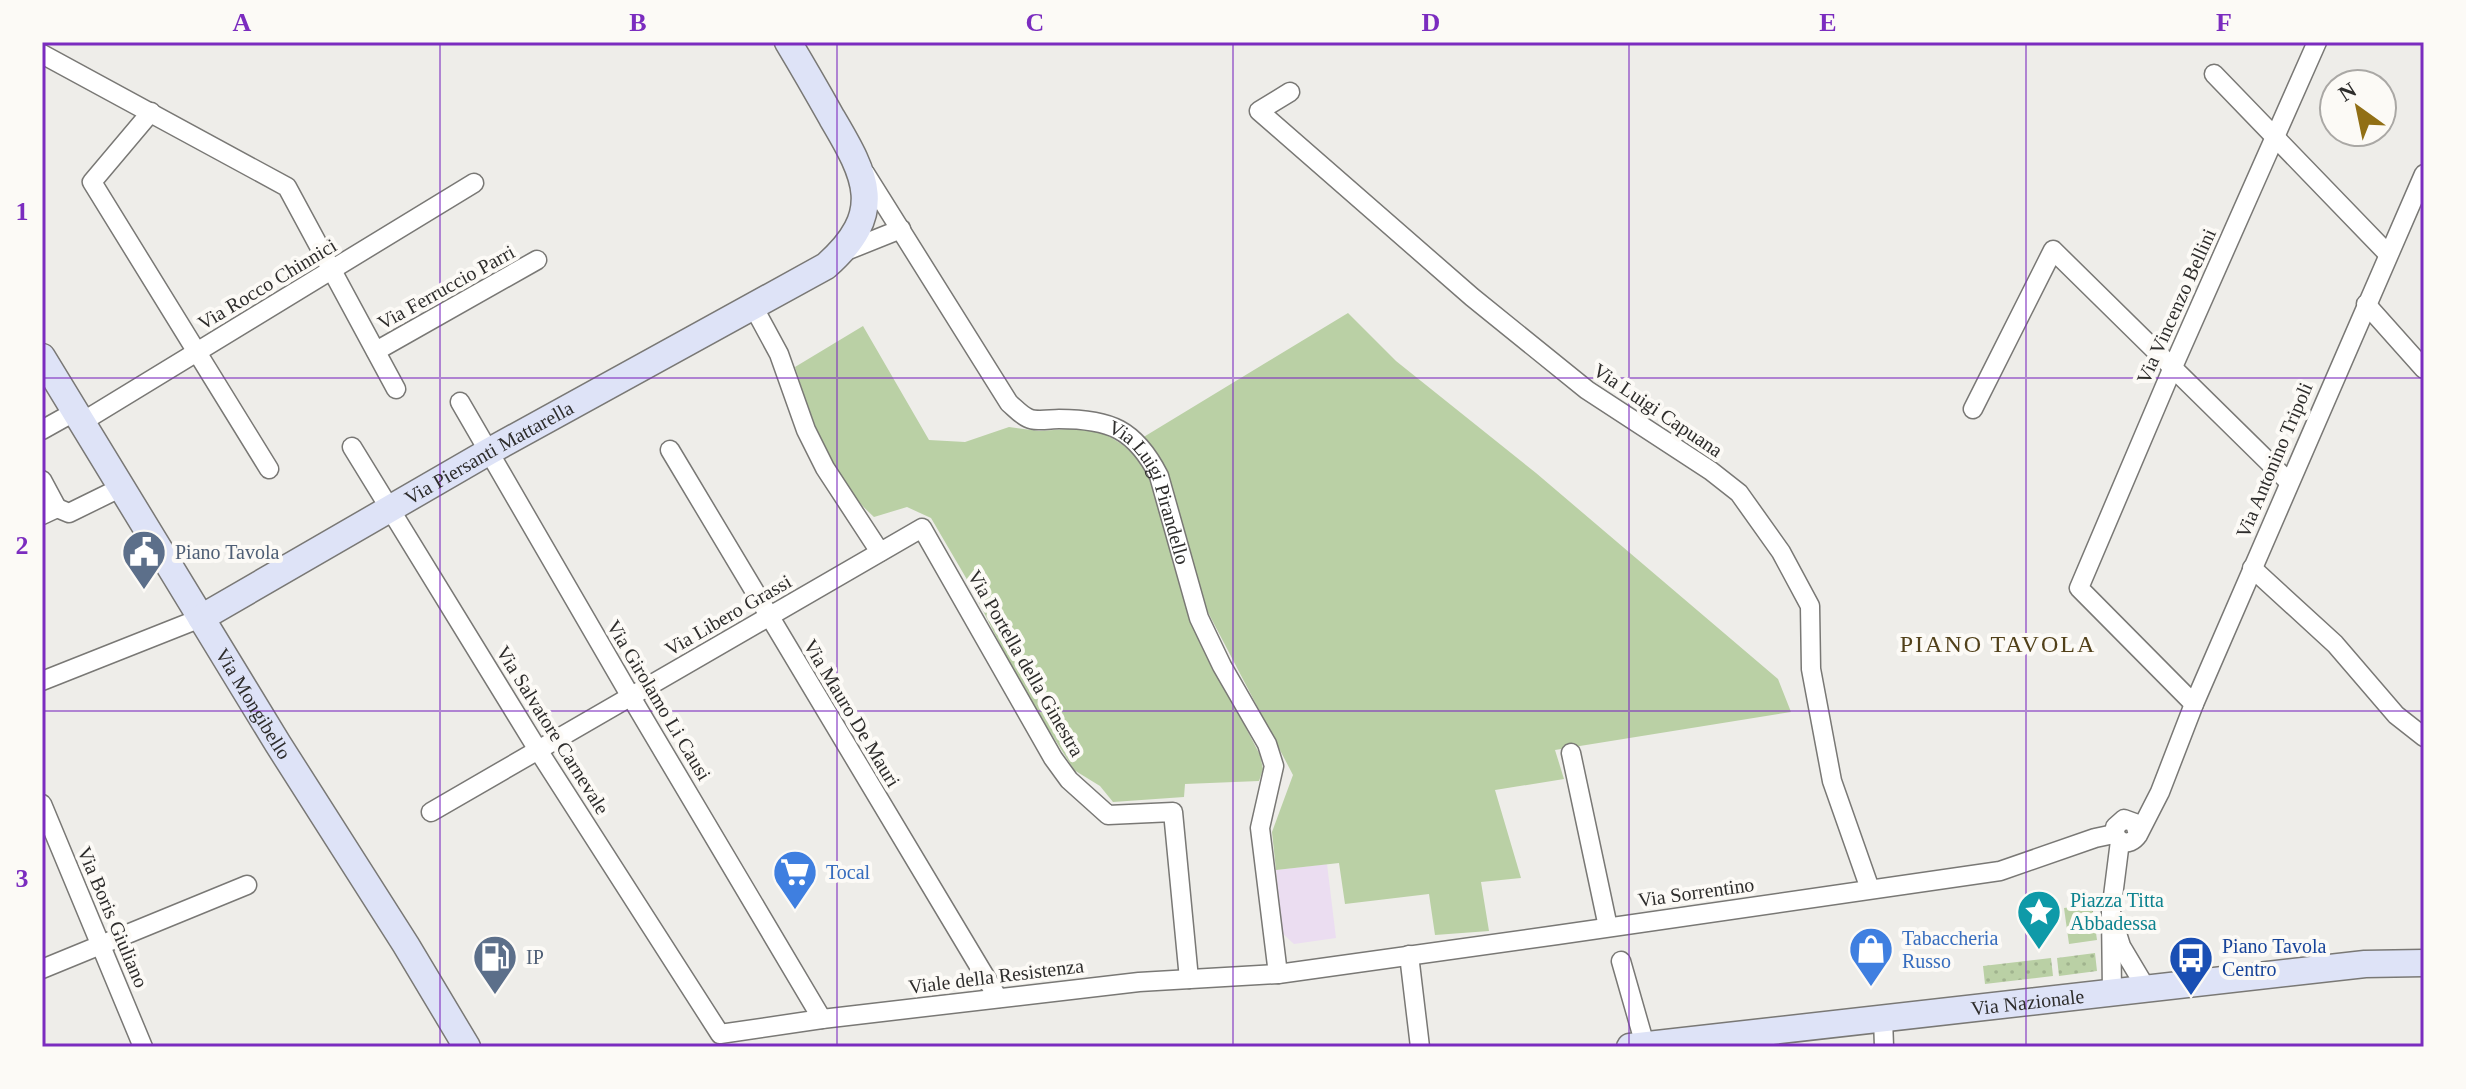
<svg xmlns="http://www.w3.org/2000/svg" width="2466" height="1089" font-family="'Times New Roman',serif">
	<defs>
		<pattern id="park-tufts" width="24" height="20" patternUnits="userSpaceOnUse" patternTransform="scale(2)"><rect width="24" height="20" fill="#bad0a5"/><path d="M3 7l-1-3M5 7V3M7 7l1-3M15 17l-1-3M17 17v-4M19 17l1-3" fill="none" stroke="#a0b38e"/></pattern>
		<pattern id="garden-dots" width="8" height="8" patternUnits="userSpaceOnUse" patternTransform="scale(2)"><rect width="8" height="8" fill="#bad0a5"/><path d="M2 2h.1M6 6h.1" fill="none" stroke="#a0b38e" stroke-width="1.8" stroke-linecap="round"/></pattern>
	</defs>
	<rect width="100%" height="100%" fill="#eeede9"/>
	<!-- education -->
	<path fill="#ebddf1" d="M1327 864 1336 938 1294 944 1282 933 1276 870Z"/>
	<!-- grass -->
	<path fill="#bad0a5" d="M1348 313 1396 361 1536 473 1778 679 1791 712 1555 750 1564 779 1495 790 1521 878 1481 882 1489 931 1435 935 1429 894 1345 904 1339 863 1276 870 1272 832 1293 775 1200 597 1165 470 1159 457 1142 438Z
		M863 326 929 440 965 442 1009 427 1039 431 1083 428 1104 433 1123 445 1134 455 1152 482 1173 563 1198 636 1260 755 1263 769 1259 781 1185 784 1184 797 1113 802 1100 786 1074 770 1020 684 969 583 931 518 907 507 874 517C831 479 812 420 795 367Z"/>
	<!-- park -->
	<path fill="url(#park-tufts)" d="M2092 904 2097 940 2069 944 2064 908Z"/>
	<!-- garden -->
	<path fill="url(#garden-dots)" d="M2095 953 2097 971 2059 976 2057 958Z
		M2051 958 2053 976 1985 984 1983 966Z"/>
	<g fill="none" stroke-linecap="round" stroke-linejoin="round">
		<!-- street casing -->
		<g stroke="#797875" stroke-width="21">
			<g id="street">
				<path d="M42 54 287 187 396 389"/>
				<path d="M2214 74 2388 254"/>
				<path d="M1290 92 1259 111 1472 297 1587 390 1711 471 1739 493 1781 552 1810 606 1811 669 1832 781 1870 889"/>
				<path d="M151 112 92 182 269 469"/>
				<path id="s1" d="M865 173 1009 403C1015 408 1021 415 1028 418 1036 422 1050 419 1059 419 1110 419 1135 429 1159 476L1199 618 1222 666 1267 744 1274 766 1260 828 1278 974"/>
				<path d="M841 253 901 229"/>
				<path d="M2366 304 2424 369"/>
				<path d="M753 306 779 354 806 430 825 468 880 552"/>
				<path d="M376 351 537 260"/>
				<path d="M460 402 631 697 822 1019"/>
				<path d="M1973 409 2053 250 2289 482"/>
				<path d="M82 422 474 183"/>
				<path d="M42 430 76 411"/>
				<path d="M352 447 538 750 720 1034 822 1019 1139 982 1278 974 1557 935 2000 871 2095 838 2114 834"/>
				<path d="M670 450 998 998"/>
				<path d="M42 480 57 508"/>
				<path d="M42 515 57 508 69 513 122 487"/>
				<path d="M2252 568 2335 644 2396 715 2424 737"/>
				<path d="M42 681 201 618"/>
				<path d="M2194 704 2079 588 2173 367 2317 42"/>
				<path d="M1571 753 1608 927"/>
				<path d="M42 804 143 1047"/>
				<path d="M431 812 922 528 1053 758 1069 780 1108 815 1173 812 1189 979"/>
				<path d="M2138 835 2135 823 2124 819 2115 827C2114 843 2129 848 2138 835L2160 792 2194 704 2424 174"/>
				<path d="M2115 927 2121 946 2146 988"/>
				<path d="M1409 955 1420 1047"/>
				<path d="M1621 961 1645 1045"/>
				<path d="M42 969 247 885"/>
				<path d="M2112 992 2111 912 2120 841"/>
				<path d="M1883 1018 1884 1047"/>
			</g>
		</g>
		<!-- secondary casing -->
		<g stroke="#797875" stroke-width="29">
			<g id="secondary">
				<path id="s2" d="M42 357 278 744 406 945 467 1047"/>
				<path id="s3" d="M201 618 488 452 826 266C886 213 867 177 832 118 818 93 803 67 788 42"/>
				<path id="s4" d="M1630 1047 2365 964 2424 963"/>
			</g>
		</g>
		<!-- street -->
		<use href="#street" stroke="#fff" stroke-width="18"/>
		<!-- secondary -->
		<use href="#secondary" stroke="#dee3f7" stroke-width="26"/>
	</g>
	<!-- grid -->
	<path fill="none" stroke="#7b2cbf" stroke-width="2" stroke-opacity="0.55" d="M440 42V1047M837 42V1047M1233 42V1047M1629 42V1047M2026 42V1047M42 378H2424M42 711H2424"/>
	<!-- icons -->
	<defs>
		<g id="civic-pin" transform="scale(2.3)"><path d="M0 17L-7.5 6A9.5 9.5 0 1 1 7.5 6Z" fill="#5c6f8a" stroke="#fcfaf6"/><path d="M-.6-6.5H3V-4.5H.6V-3L4-1V1h2V6H-6V1h2V-1L-.6-3ZM-1.2 2.5V6h2.4V2.5Z" fill="#fff"/></g>
		<g id="supermarket-pin" transform="scale(2.3)"><path d="M0 17L-7.5 6A9.5 9.5 0 1 1 7.5 6Z" fill="#3f7fe0" stroke="#fcfaf6"/><path d="M-6-5.5h2.5l.6 2H6L4.5 2H-2.5L-4.4-4H-6ZM-1.5 3.2a1.3 1.3 0 1 0 .1 0ZM3 3.2a1.3 1.3 0 1 0 .1 0Z" fill="#fff"/></g>
		<g id="sight-pin" transform="scale(2.3)"><path d="M0 17L-7.5 6A9.5 9.5 0 1 1 7.5 6Z" fill="#0f9aa8" stroke="#fcfaf6"/><path d="M0-6L1.8-2.2L6-1.7L2.9 1.2L3.7 5.4L0 3.3L-3.7 5.4L-2.9 1.2L-6-1.7L-1.8-2.2Z" fill="#fff"/></g>
		<g id="shop-pin" transform="scale(2.3)"><path d="M0 17L-7.5 6A9.5 9.5 0 1 1 7.5 6Z" fill="#3f7fe0" stroke="#fcfaf6"/><path d="M-5-2.5h2.3a2.7 3.5 0 0 1 5.4 0H5L5.5 6h-11ZM-1.5-2.5h3a1.5 2.3 0 0 0-3 0Z" fill="#fff"/></g>
		<g id="fuel-pin" transform="scale(2.3)"><path d="M0 17L-7.5 6A9.5 9.5 0 1 1 7.5 6Z" fill="#5c6f8a" stroke="#fcfaf6"/><path d="M-5.5-6h7V0h2V4h1.3V-2.5L3-4.5l.8-.8L6-3V5H2.5V1h-1V6h-7ZM-4.2-4.7v3.2H.2V-4.7Z" fill="#fff"/></g>
		<g id="bus-pin" transform="scale(2.3)"><path d="M0 17L-7.5 6A9.5 9.5 0 1 1 7.5 6Z" fill="#1a4fb4" stroke="#fcfaf6"/><path d="M-5-6H5V4H4V6H2V4H-2V6H-4V4H-5ZM-3.5-4V0h7V-4ZM-3.5 1.2v1.5H-2V1.2ZM2 1.2v1.5H3.5V1.2Z" fill="#fff"/></g>
	</defs>
	<g fill-rule="evenodd">
		<use href="#civic-pin" x="144" y="552"/>
		<use href="#supermarket-pin" x="795" y="872"/>
		<use href="#sight-pin" x="2039" y="912"/>
		<use href="#shop-pin" x="1871" y="949"/>
		<use href="#fuel-pin" x="495" y="957"/>
		<use href="#bus-pin" x="2191" y="958"/>
	</g>
	<g text-anchor="middle" stroke-width="8" stroke-linejoin="round" paint-order="stroke">
		<!-- street labels -->
		<g font-size="20" fill="#2e2d2c" stroke="#fcfaf6">
			<text transform="translate(267 284) rotate(-31)" y="7">Via Rocco Chinnici</text>
			<text transform="translate(446 287) rotate(-29)" y="7">Via Ferruccio Parri</text>
			<text transform="translate(2176 306) rotate(-66)" y="7">Via Vincenzo Bellini</text>
			<text transform="translate(1658 410) rotate(34)" y="7">Via Luigi Capuana</text>
			<text dy="7" stroke="none"><textPath href="#s3" startOffset="332">Via Piersanti Mattarella</textPath></text>
			<text transform="translate(2274 460) rotate(-67)" y="7">Via Antonino Tripoli</text>
			<text dy="7" stroke="none"><textPath href="#s1" startOffset="460">Via Luigi Pirandello</textPath></text>
			<text transform="translate(728 615) rotate(-30)" y="7">Via Libero Grassi</text>
			<text transform="translate(1026 663) rotate(60)" y="7">Via Portella della Ginestra</text>
			<text transform="translate(659 700) rotate(59)" y="7">Via Girolamo Li Causi</text>
			<text dy="7" stroke="none"><textPath href="#s2" startOffset="406">Via Mongibello</textPath></text>
			<text transform="translate(852 713) rotate(59)" y="7">Via Mauro De Mauri</text>
			<text transform="translate(553 730) rotate(58)" y="7">Via Salvatore Carnevale</text>
			<text transform="translate(1696 892) rotate(-8)" y="7">Via Sorrentino</text>
			<text transform="translate(113 917) rotate(67)" y="7">Via Boris Giuliano</text>
			<text transform="translate(996 976) rotate(-7)" y="7">Viale della Resistenza</text>
			<text dy="7" stroke="none"><textPath href="#s4" startOffset="400">Via Nazionale</textPath></text>
		</g>
		<!-- service labels -->
		<g font-size="20" fill="#4e5e75" stroke="#fcfaf6" text-anchor="start">
			<text x="175" y="559">Piano Tavola</text>
			<text x="526" y="964">IP</text>
		</g>
		<!-- shop labels -->
		<g font-size="20" fill="#366cbe" stroke="#fcfaf6" text-anchor="start">
			<text x="826" y="879">Tocal</text>
			<text x="1902" y="945">Tabaccheria<tspan x="1902" dy="23">Russo</tspan></text>
		</g>
		<!-- culture labels -->
		<g font-size="20" fill="#0d838f" stroke="#fcfaf6" text-anchor="start">
			<text x="2070" y="907">Piazza Titta<tspan x="2070" dy="23">Abbadessa</tspan></text>
		</g>
		<!-- transit labels -->
		<g font-size="20" fill="#164399" stroke="#fcfaf6" text-anchor="start">
			<text x="2222" y="953">Piano Tavola<tspan x="2222" dy="23">Centro</tspan></text>
		</g>
		<!-- quarter labels -->
		<g font-size="24" letter-spacing="2" fill="#514019" stroke="#fcfaf6">
			<text x="1998" y="652">PIANO TAVOLA</text>
		</g>
	</g>
	<!-- border -->
	<rect width="2466" height="1089" fill="none" stroke="#fcfaf6" stroke-width="88"/>
	<!-- north arrow -->
	<g transform="translate(2358 108) rotate(327)"><circle r="38" fill="#fcfaf6" stroke="#aaa8a5" stroke-width="2"/>
	<path d="M0-6L14 30L0 20L-14 30Z" fill="#916f15"/>
	<text y="-12" font-size="22" font-weight="bold" text-anchor="middle" fill="#2e2d2c">N</text>
	</g>
	<rect x="44" y="44" width="2378" height="1001" fill="none" stroke="#7b2cbf" stroke-width="3"/>
	<g font-size="26" text-anchor="middle" font-weight="bold" fill="#7b2cbf">
		<text x="242" y="31">A</text>
		<text x="638" y="31">B</text>
		<text x="1035" y="31">C</text>
		<text x="1431" y="31">D</text>
		<text x="1828" y="31">E</text>
		<text x="2224" y="31">F</text>
		<text x="22" y="220">1</text>
		<text x="22" y="554">2</text>
		<text x="22" y="887">3</text>
	</g>
</svg>
